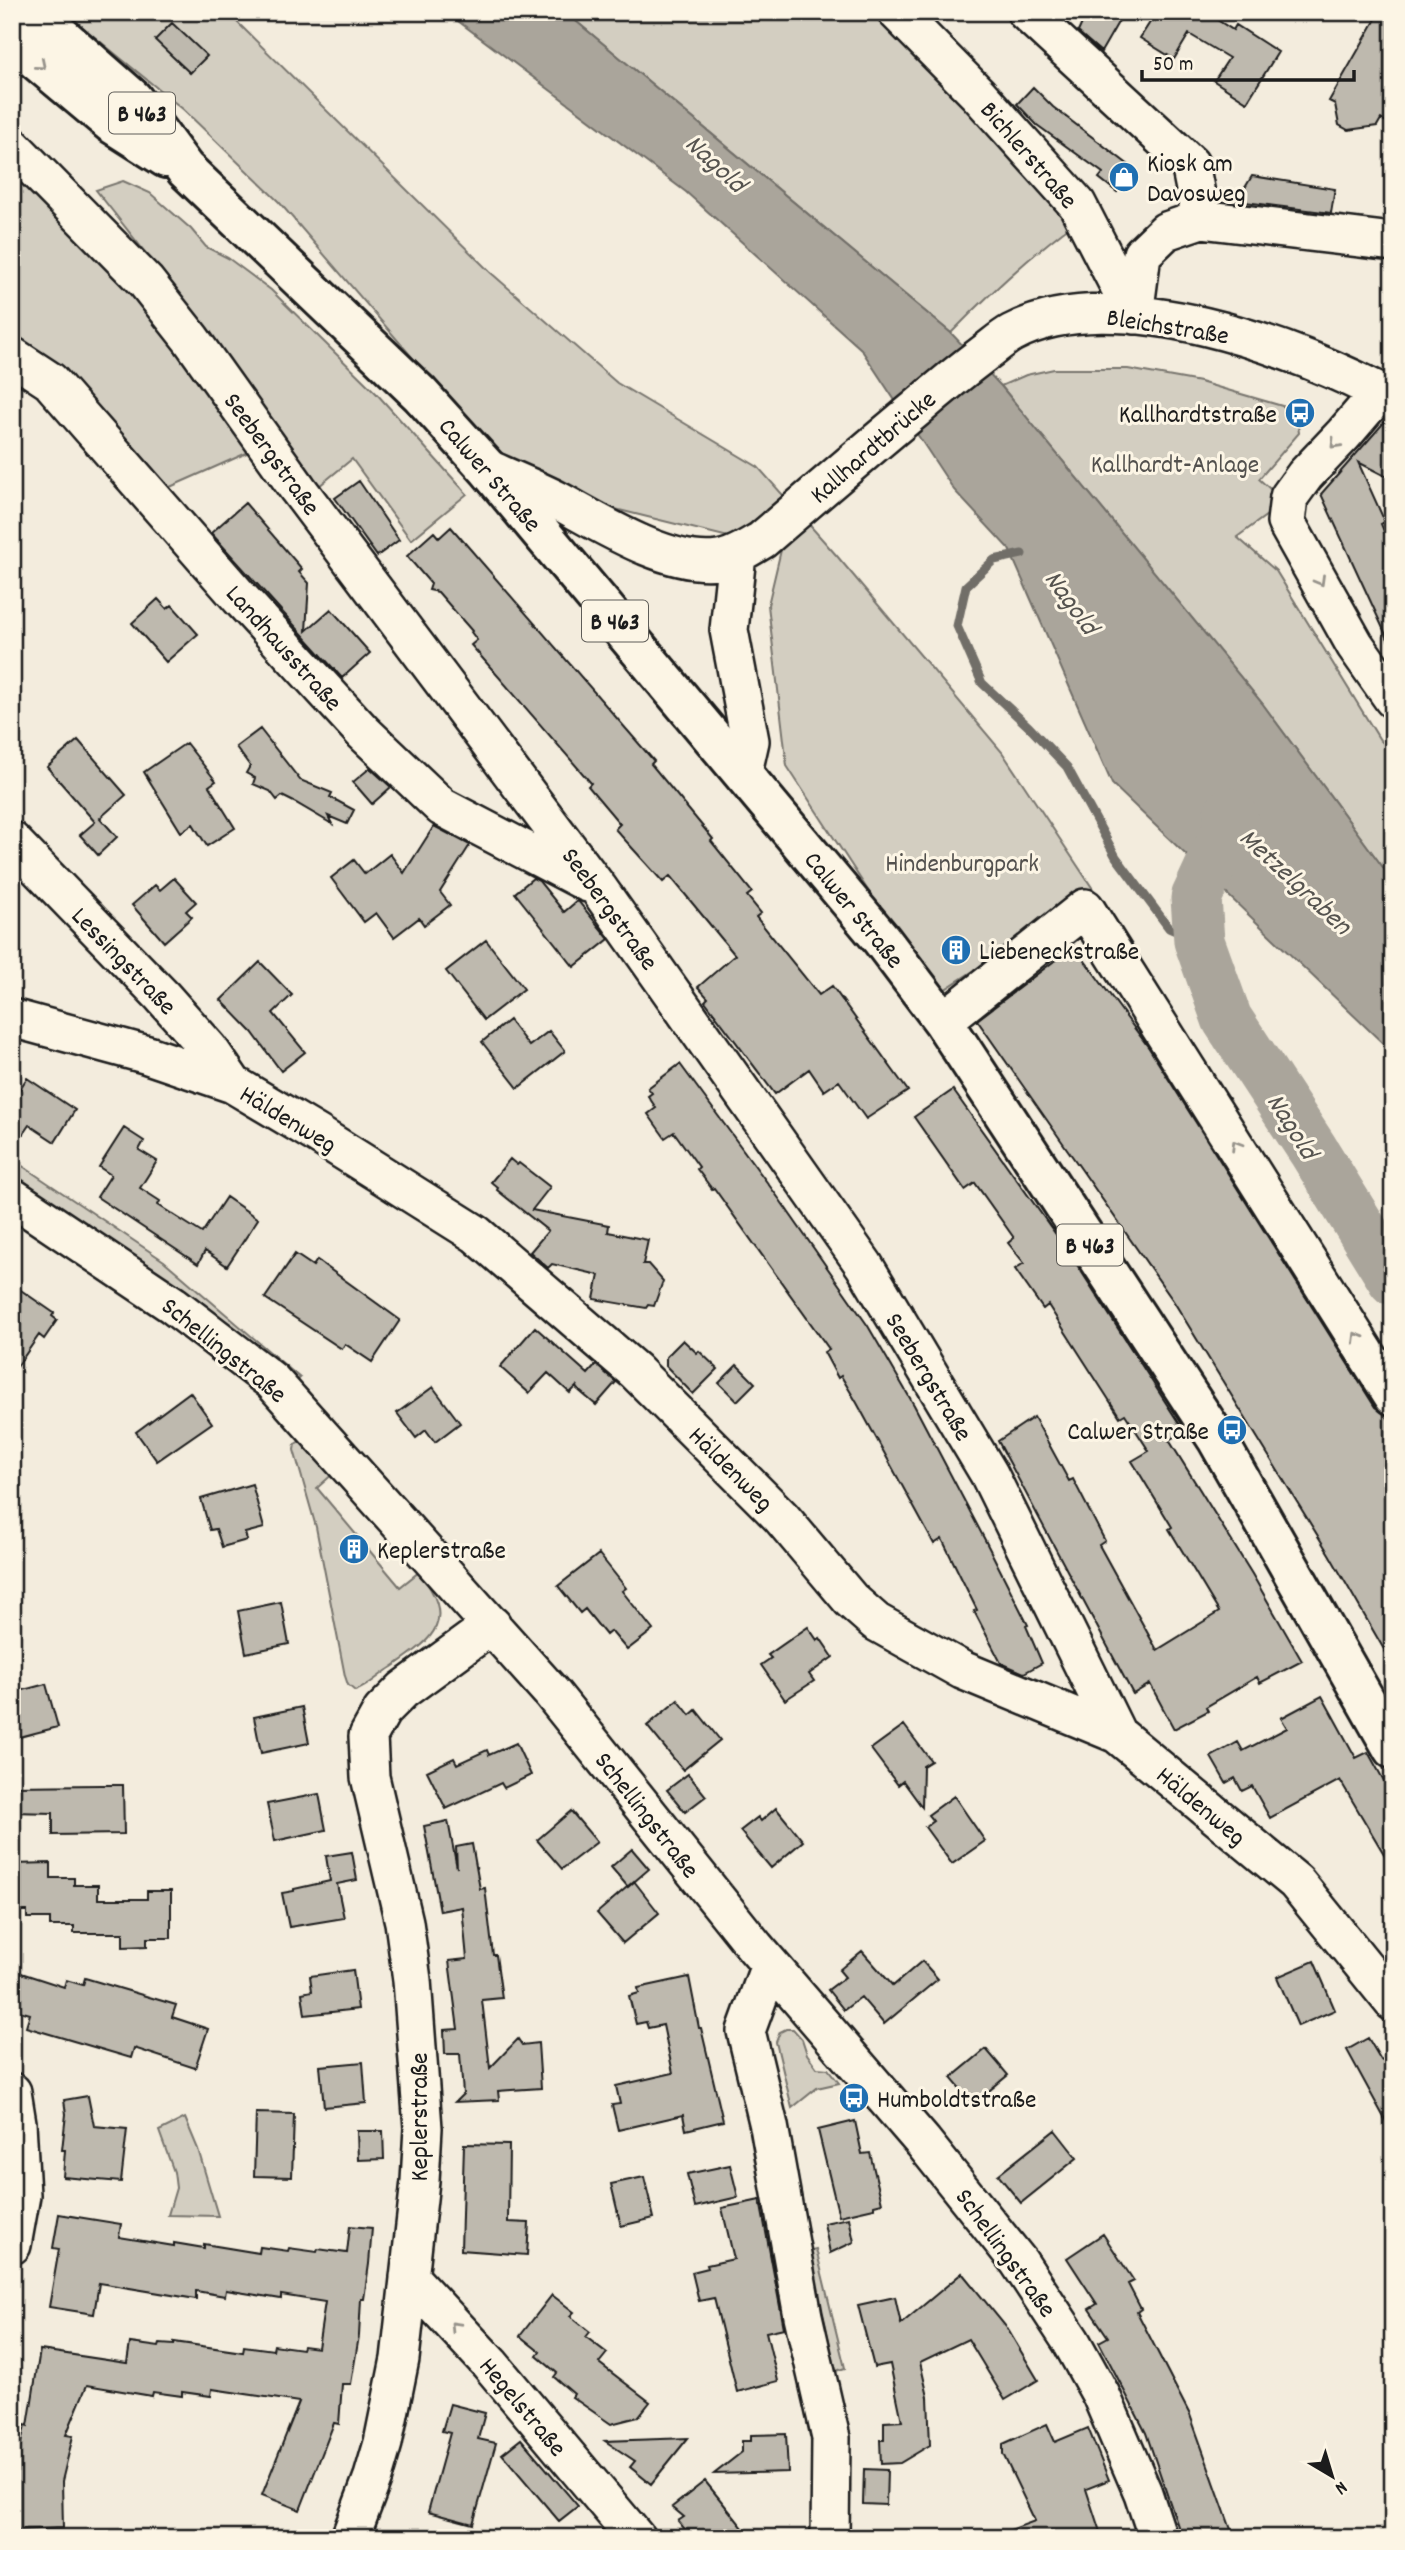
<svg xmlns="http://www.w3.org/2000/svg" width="1405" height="2550" font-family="Dekko,sans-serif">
	<rect width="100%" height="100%" fill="#f3ecdd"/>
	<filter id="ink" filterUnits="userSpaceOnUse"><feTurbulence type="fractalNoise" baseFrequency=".0143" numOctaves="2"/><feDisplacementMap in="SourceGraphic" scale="14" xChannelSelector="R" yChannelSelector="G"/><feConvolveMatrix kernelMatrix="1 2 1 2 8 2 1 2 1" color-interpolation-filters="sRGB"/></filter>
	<g filter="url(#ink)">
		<!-- green -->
		<path fill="#d3cec1" stroke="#78756e" stroke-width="2" d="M64 12H227L490 272 617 383 758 467 837 556 1002 752 1095 892 936 995 787 766 768 605 781 550 599 505 502 462 279 202 184 110Z
			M565 12H876L1074 223C1030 256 990 293 951 333Z
			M12 167 113 261 258 448 161 491 12 341Z
			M123 181 150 193 191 229 206 247 228 258 271 290 376 393 467 494 411 540 352 459 313 491 189 308 96 190Z
			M1054 369H1128L1200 382 1296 410 1299 433 1259 479 1279 497 1267 515 1237 537 1276 571 1380 740 1393 751V881L1262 703 1001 386 1026 375Z
			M12 1159 164 1261 300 1378 297 1381 264 1353 12 1180Z
			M300 1441 306 1442 335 1472 317 1488 400 1587 419 1572C457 1621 435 1638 392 1667 380 1674 368 1687 355 1691L348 1685 345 1676 316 1527 294 1450 295 1444Z
			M786 2029H793L802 2039 807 2054 817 2068 828 2069 839 2083 817 2088 792 2108 776 2042 780 2032Z
			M185 2118 198 2149 218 2216 168 2215 176 2188 174 2172 159 2131Z
			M816 2249 845 2368 836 2371 808 2251Z"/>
		<!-- water -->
		<path fill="#aaa59b" stroke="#716e68" stroke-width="2" d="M446 12H565L951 333 1001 386 1262 703 1393 881V1053L1112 784 1009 549 954 490 861 349 686 192Z"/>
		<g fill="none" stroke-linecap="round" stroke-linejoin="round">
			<!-- stream -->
			<path stroke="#716e68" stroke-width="9" d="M1022 554 994 560 966 586 957 626 982 683 1029 727 1067 767 1116 857 1169 928 1199 941"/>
			<!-- river -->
			<path stroke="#aaa59b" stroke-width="51" d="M1229 813 1233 818 1196 898 1199 941 1227 1019 1313 1150 1393 1280"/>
		</g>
		<!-- building -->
		<path fill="#beb9ae" stroke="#1c1c1c" stroke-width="2" d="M1087 12H1124L1101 52 1078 32Z
			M1154 12H1205L1233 30 1236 25 1278 52 1247 102 1214 81 1229 58 1189 34 1174 59 1140 38 1156 13Z
			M1380 12H1393V126L1381 119 1377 126 1348 130 1339 125 1335 104 1329 101Z
			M172 23 207 56 190 73 155 40Z
			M1033 87 1053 107 1134 169 1117 192 1099 178 1103 173 1037 125 1017 104Z
			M1252 176 1335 189 1331 213 1237 201Z
			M1387 419 1393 420V480L1358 462 1385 522 1381 524 1393 552V650L1321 494Z
			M359 481 399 540 377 556 335 498Z
			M245 503 302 569 299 572 309 583 306 631 331 609 370 653 342 678 211 533Z
			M451 527 654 761 651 764 713 839 711 841 752 892 747 896 761 913 756 917 819 995 832 986 908 1091 866 1119 839 1081 824 1091 809 1069 775 1094 705 1001 708 998 698 987 735 955 670 876 663 882 615 829 620 824 588 786 591 783 471 645 477 640 471 632 472 631 438 592 429 590 431 584 407 556 434 532 439 538Z
			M158 599 167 609 172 605 198 634 166 662 132 623Z
			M260 729 300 780 332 793 330 797 354 810 347 824 328 816 332 824 296 803 282 796 277 800 270 791 253 784 255 778 246 773 250 766 236 747Z
			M78 740 126 795 100 818 117 837 98 855 80 835 95 822 47 767Z
			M186 743 216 781 209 786 235 828 207 846 193 824 181 832 144 772Z
			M370 768 391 787 372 804 353 782Z
			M434 826 470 845 440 892 450 905 424 925 419 918 394 937 376 913 364 922 331 878 354 860 365 874 390 854 404 873Z
			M174 878 196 902 186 911 192 917 164 942 132 905 155 885 160 890Z
			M533 878 539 881 564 912 577 901 579 902 609 939 574 967 515 893Z
			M486 940 524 989 484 1020 446 971Z
			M1074 946 1149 1048 1375 1407 1386 1415 1393 1426V1665L1329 1554 1174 1302 977 1020Z
			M260 962 292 995 273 1013 305 1052 281 1071 252 1032 221 1000Z
			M509 1020 529 1046 549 1031 565 1051 518 1088 482 1042Z
			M680 1064 780 1200 868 1326 914 1405 985 1540 1028 1625 1026 1626 1042 1663 1024 1673 1001 1663 974 1611 977 1610 942 1539 934 1544 857 1403 841 1376 838 1378 824 1352 829 1349 714 1188 712 1189 697 1169 699 1167 674 1132 665 1138 648 1114 656 1108 648 1096 652 1093 648 1088Z
			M27 1078 75 1110 55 1142 29 1125 12 1150V1101Z
			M953 1090 1072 1257 1184 1431 1169 1440 1252 1574 1302 1661 1260 1683 1257 1677 1206 1707 1208 1711 1174 1729 1150 1684 1133 1694 998 1441 1034 1417 1069 1481 1073 1479 1105 1541 1099 1545 1157 1650 1219 1612 1169 1529 1172 1527 1132 1461 1149 1451 1125 1414 1120 1417 1048 1305 1043 1309 1015 1269 1024 1263 1008 1243 1014 1238 975 1183 965 1190 914 1117Z
			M124 1128 144 1141 139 1150 157 1161 140 1188 160 1201 158 1205 202 1233 226 1197 258 1219 227 1266 205 1251 198 1264 97 1197 111 1175 99 1167Z
			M510 1159 517 1165 519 1163 550 1187 532 1210 609 1225 608 1232 648 1240 643 1264H648L663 1281 654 1306 648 1305 646 1308 594 1299 599 1275 552 1264 548 1268 530 1252 548 1231 497 1190 498 1188 491 1182Z
			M295 1254 313 1266 317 1260 400 1320 372 1362 345 1344 342 1349 265 1298Z
			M12 1284 54 1313 52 1316 57 1320 44 1339 39 1335 12 1374Z
			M535 1327 588 1374 596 1365 616 1382 596 1405 576 1388 578 1385 570 1393 548 1373 529 1393 500 1367Z
			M683 1340 697 1353 699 1351 718 1369 693 1394 666 1366V1357Z
			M737 1365 755 1383 737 1401 719 1383Z
			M433 1387 460 1423 435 1442 426 1430 416 1438 397 1413Z
			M190 1392 212 1423 157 1461 136 1432Z
			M252 1484 264 1528 245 1533 247 1540 222 1547 216 1529 210 1530 201 1499Z
			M599 1554 626 1588 622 1591 653 1630 627 1650 611 1631 606 1635 585 1609 580 1613 558 1586Z
			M281 1602 289 1644 246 1653 238 1611Z
			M808 1627 817 1640 820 1638 833 1657 809 1674 814 1681 785 1700 761 1665 771 1658 768 1655Z
			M46 1684 58 1727 12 1739V1693Z
			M1322 1696 1356 1758 1368 1752 1393 1797V1869L1340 1780 1270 1818 1252 1786 1242 1791 1235 1778 1226 1783 1211 1757 1238 1742 1243 1751 1287 1728 1281 1718Z
			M678 1700 690 1715 696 1710 720 1740 683 1770 647 1726Z
			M302 1707 309 1743 261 1753 254 1717Z
			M904 1725 931 1761 923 1766 922 1807 903 1781 898 1785 871 1749Z
			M516 1743 531 1775 504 1788 501 1783 446 1809 427 1771 454 1758 457 1764 487 1750 489 1755Z
			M688 1774 706 1796 685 1812 667 1790Z
			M100 1785H123L124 1834 53 1835V1813L12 1812V1786Z
			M319 1794 326 1830 275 1841 267 1804Z
			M954 1796 985 1841 952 1864 925 1827 933 1821 928 1815Z
			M776 1808 803 1841 771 1868 740 1831 758 1817 761 1821Z
			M571 1811 597 1842 562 1869 537 1840Z
			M448 1821 457 1868 456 1847 472 1844 480 1889 485 1888 493 1955H496L502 1998 482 2000 490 2068 518 2039 522 2045 538 2043 541 2088 498 2091 499 2100 455 2102 463 2094 460 2054H445L444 2030 458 2029 449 1961 467 1959 462 1907 440 1911 424 1826Z
			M632 1849 649 1869 628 1887 611 1867Z
			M352 1852 357 1880 337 1884 344 1918 289 1927 282 1893 294 1891V1889L330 1881 326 1856Z
			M51 1863V1878H74V1885H98V1899H147V1891H171V1938H147V1946L123 1947V1933H74V1926H50V1918H27V1911H12V1864Z
			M634 1881 659 1913 623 1943 597 1913Z
			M862 1951 893 1986 922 1961 938 1979 884 2024 861 1997 844 2010 828 1990 845 1977 839 1970Z
			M1314 1961 1335 2010 1298 2026 1277 1977Z
			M12 1970 64 1987 66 1980 83 1985 85 1978 176 2005 172 2017 208 2029 195 2068 134 2048 131 2058 26 2027 30 2014 12 2009Z
			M353 1970 358 2009 305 2015 302 1993 312 1991 310 1976Z
			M689 1977 699 2028H701L723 2121 686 2130 683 2115 618 2130 612 2105 620 2104 616 2086 673 2073 663 2025 648 2028 646 2022 636 2024 629 1996 639 1993 638 1988Z
			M1368 2038 1381 2060 1393 2053V2134L1347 2050Z
			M986 2049 1008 2075 973 2104 951 2078Z
			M363 2062 366 2103 324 2107 320 2066Z
			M88 2096 94 2126 127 2129 121 2182 63 2177 65 2150H62L66 2114 64 2100Z
			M256 2113 294 2114 292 2177 254 2176Z
			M855 2121 862 2154 870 2153 882 2203 874 2205V2208L839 2216 818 2130Z
			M1055 2130 1077 2158 1021 2203 998 2175Z
			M357 2131H383L384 2159 358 2160Z
			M464 2144 509 2145 508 2222 529 2223 527 2255 461 2250Z
			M730 2165 738 2197 695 2207 687 2174Z
			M644 2177 654 2218 621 2226 611 2184Z
			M760 2200 784 2328 766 2332 778 2381 737 2392 714 2298 699 2301 692 2272 708 2268 707 2265 734 2259 722 2208Z
			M59 2214 121 2224 119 2237 174 2246V2243L204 2248V2244L259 2253 260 2247 288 2251 289 2248 317 2252 318 2249 347 2253 350 2226 372 2228 369 2264 364 2299H361L359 2336 351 2384H342L339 2424 334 2423 300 2510 262 2495 299 2402 212 2389 211 2396 182 2392V2396L153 2392 152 2396 87 2385 66 2435 73 2436 62 2481 63 2528 14 2530 13 2478 25 2425 28 2426 40 2350 127 2363 130 2343 159 2347 160 2344 174 2345V2342L243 2352 244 2346 273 2350 274 2345 302 2349 303 2346 318 2348 325 2302 281 2295V2299L226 2290 225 2296 196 2291V2299L99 2283 94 2314 49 2307 59 2249 53 2248Z
			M849 2218 854 2242 830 2253 824 2223Z
			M1103 2234 1134 2281 1128 2284 1141 2309 1137 2312 1190 2415 1234 2538H1182L1146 2433 1099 2342 1108 2337 1089 2309 1097 2304 1067 2258Z
			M962 2273 1007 2328 1038 2380 1005 2400 968 2339 920 2362 928 2397 930 2445 900 2463 881 2464 880 2440H884V2422L902 2421 890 2364 874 2367 858 2305 895 2297 901 2324Z
			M552 2295 574 2312 570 2316 590 2332 586 2337 607 2353 599 2363 650 2402 638 2417 611 2424 572 2397 574 2394 554 2377 557 2373 537 2356 540 2352 520 2336Z
			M450 2404 485 2413 478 2439 496 2443 473 2524 428 2512 450 2433 442 2431Z
			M1047 2424 1055 2442 1088 2428 1109 2480 1086 2489 1102 2538H997L996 2535 1035 2521 1003 2454V2444Z
			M786 2434 788 2472 714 2474 742 2452V2441H751V2435Z
			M688 2438 651 2484 630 2467 635 2461 605 2441Z
			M521 2439 578 2506 559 2521 502 2454Z
			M864 2469 887 2470 886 2505 863 2504Z
			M705 2481 735 2518 751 2538H692L678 2521 684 2517 672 2507Z"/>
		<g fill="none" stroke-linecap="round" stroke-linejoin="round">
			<!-- minor casing -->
			<g stroke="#1c1c1c" stroke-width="42">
				<path id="minor" d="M897 12 978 94 1077 204 1134 315
					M1026 12 1190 164 1201 219
					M12 146 146 282 191 339 298 489 598 888 864 1265 989 1474 1117 1734
					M1134 315 1142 254 1166 231 1201 219 1393 242
					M12 356 50 381 240 598 363 732 442 807 588 883
					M1380 392 1344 434 1305 475 1289 497 1286 522 1355 645 1393 699
					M488 469C511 479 535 489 557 500 600 523 668 567 718 560 734 558 748 548 762 540 813 496 864 452 916 409 939 389 962 370 986 352 994 346 1003 338 1012 333 1114 279 1299 348 1393 399
					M737 555 729 630 750 741 743 772
					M12 841 162 996 209 1049 233 1084
					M12 1018 148 1055 233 1084 317 1134 476 1234 635 1371 781 1517 851 1600 876 1622 962 1670 1117 1734 1296 1882 1393 2002
					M943 1021 1085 908 1393 1396
					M12 1197 173 1305 272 1381 551 1692 755 1947 923 2142 1019 2262 1071 2341 1101 2395 1143 2493 1158 2538
					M770 1965 746 2031 769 2126 803 2316 831 2438 830 2538
					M12 2092 17 2123 21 2195 12 2245
					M409 2277 490 2364 636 2538
					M350 2538 373 2477 383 2443 400 2359 420 2181 423 2128 412 1980 404 1922 370 1777 368 1736 382 1711 403 1690 492 1625"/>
			</g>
			<!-- major casing -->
			<g stroke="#1c1c1c" stroke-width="44">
				<path id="major" d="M34 12 133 99 185 169 420 394 488 469 881 939 943 1021 1217 1439 1393 1749
					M12 40 111 123 166 158"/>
			</g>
			<!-- minor -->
			<use href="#minor" stroke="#fcf5e5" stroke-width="37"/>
			<!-- major -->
			<use href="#major" stroke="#fcf5e5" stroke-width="38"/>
		</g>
		<!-- one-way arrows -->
		<defs><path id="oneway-chevron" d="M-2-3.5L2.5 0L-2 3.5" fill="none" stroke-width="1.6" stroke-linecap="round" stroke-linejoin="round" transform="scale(1.75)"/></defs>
		<g stroke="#97938b">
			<use href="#oneway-chevron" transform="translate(41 65) rotate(40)"/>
			<use href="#oneway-chevron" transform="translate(1335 444) rotate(134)"/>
			<use href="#oneway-chevron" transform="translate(1320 581) rotate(60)"/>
			<use href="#oneway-chevron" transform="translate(1236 1145) rotate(-122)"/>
			<use href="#oneway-chevron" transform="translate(1357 1337) rotate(-121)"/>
			<use href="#oneway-chevron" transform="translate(455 2326) rotate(-133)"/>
		</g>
	</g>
	<!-- icons -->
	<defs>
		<g id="shop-disc" transform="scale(1.575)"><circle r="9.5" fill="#1f6fb2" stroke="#fcf5e5"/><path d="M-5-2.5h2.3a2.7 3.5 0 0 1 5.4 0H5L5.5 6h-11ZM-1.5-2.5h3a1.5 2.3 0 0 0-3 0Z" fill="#fff"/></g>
		<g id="bus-disc" transform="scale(1.575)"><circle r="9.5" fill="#1f6fb2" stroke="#fcf5e5"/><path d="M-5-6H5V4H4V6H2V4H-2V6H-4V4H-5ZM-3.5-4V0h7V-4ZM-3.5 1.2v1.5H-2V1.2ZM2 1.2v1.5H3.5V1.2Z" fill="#fff"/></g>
		<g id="building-disc" transform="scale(1.575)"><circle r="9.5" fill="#1f6fb2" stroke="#fcf5e5"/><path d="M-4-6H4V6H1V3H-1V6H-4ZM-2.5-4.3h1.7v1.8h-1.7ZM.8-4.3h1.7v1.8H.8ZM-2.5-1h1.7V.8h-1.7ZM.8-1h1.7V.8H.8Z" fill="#fff"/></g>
	</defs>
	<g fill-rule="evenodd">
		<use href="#shop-disc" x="1124" y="177"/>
		<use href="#bus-disc" x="1300" y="413"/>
		<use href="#building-disc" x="956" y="950"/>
		<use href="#bus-disc" x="1232" y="1430"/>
		<use href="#building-disc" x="354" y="1549"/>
		<use href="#bus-disc" x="854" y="2098"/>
	</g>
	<g text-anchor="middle" stroke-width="6" stroke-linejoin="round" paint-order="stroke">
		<!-- shield labels -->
		<g fill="#fcf5e5" stroke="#5f5d58" stroke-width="2">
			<rect x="109" y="92.5" width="66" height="41" rx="5"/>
			<rect x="582" y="600.5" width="66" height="41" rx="5"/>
			<rect x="1057" y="1224.5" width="66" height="41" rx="5"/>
		</g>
		<g font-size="24" font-weight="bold" fill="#1c1c1c">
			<text x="142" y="121">B 463</text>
			<text x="615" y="629">B 463</text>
			<text x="1090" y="1253">B 463</text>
		</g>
		<!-- street labels -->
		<g font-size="26" fill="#1c1c1c" stroke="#fcf5e5">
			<text transform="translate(1030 154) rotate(49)" y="9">Bichlerstraße</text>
			<text transform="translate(1168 325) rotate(9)" y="9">Bleichstraße</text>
			<text transform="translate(872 446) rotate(-41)" y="9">Kallhardtbrücke</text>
			<text transform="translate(273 453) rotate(54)" y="9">Seebergstraße</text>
			<text transform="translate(491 474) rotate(49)" y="9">Calwer Straße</text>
			<text transform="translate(285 647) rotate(48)" y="9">Landhausstraße</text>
			<text transform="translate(611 908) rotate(54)" y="9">Seebergstraße</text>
			<text transform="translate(855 909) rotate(51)" y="9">Calwer Straße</text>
			<text transform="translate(125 960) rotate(46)" y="9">Lessingstraße</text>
			<text transform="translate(289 1118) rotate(31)" y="9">Häldenweg</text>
			<text transform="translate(225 1349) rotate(39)" y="9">Schellingstraße</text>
			<text transform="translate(930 1376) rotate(59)" y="9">Seebergstraße</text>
			<text transform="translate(732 1468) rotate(45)" y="9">Häldenweg</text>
			<text transform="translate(1202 1805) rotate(40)" y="9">Häldenweg</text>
			<text transform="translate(648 1814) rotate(52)" y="9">Schellingstraße</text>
			<text transform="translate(418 2117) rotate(-90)" y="9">Keplerstraße</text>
			<text transform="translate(1007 2252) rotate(54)" y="9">Schellingstraße</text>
			<text transform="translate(524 2406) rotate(50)" y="9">Hegelstraße</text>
		</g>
		<!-- poi labels -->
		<g font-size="26" fill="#1c1c1c" stroke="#fcf5e5" text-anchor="start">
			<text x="1147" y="171">Kiosk am<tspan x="1147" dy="30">Davosweg</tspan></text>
			<text x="1277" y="422" text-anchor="end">Kallhardtstraße</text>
			<text x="979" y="959">Liebeneckstraße</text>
			<text x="1209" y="1439" text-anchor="end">Calwer Straße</text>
			<text x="377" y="1558">Keplerstraße</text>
			<text x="877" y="2107">Humboldtstraße</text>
		</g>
		<!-- park labels -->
		<g font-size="26" fill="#53514e" stroke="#fcf5e5">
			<text x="1175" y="472">Kallhardt-Anlage</text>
			<text x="962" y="871">Hindenburgpark</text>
		</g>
		<!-- water labels -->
		<g font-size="28" font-style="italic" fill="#55534f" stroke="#fcf5e5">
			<text transform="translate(717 162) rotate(43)" y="10">Nagold</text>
			<text transform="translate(1073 601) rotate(54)" y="10">Nagold</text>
			<text transform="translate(1297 880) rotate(43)" y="10">Metzelgraben</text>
			<text transform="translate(1294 1125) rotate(58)" y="10">Nagold</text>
		</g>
	</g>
	<!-- margin -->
	<rect width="1405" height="2550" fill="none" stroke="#fcf5e5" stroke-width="42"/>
	<rect x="21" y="21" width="1363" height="2508" fill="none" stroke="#1c1c1c" stroke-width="2.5" filter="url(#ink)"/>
	<!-- north arrow -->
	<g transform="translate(1332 2476) rotate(142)" stroke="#fcf5e5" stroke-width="5" paint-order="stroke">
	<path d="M0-5L12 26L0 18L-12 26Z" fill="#1c1c1c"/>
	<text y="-10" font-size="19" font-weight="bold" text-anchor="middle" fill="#1c1c1c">N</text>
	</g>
	<!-- scale -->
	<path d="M1142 70v10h212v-10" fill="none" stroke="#1c1c1c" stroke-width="3.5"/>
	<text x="1153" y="70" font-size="21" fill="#1c1c1c" stroke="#fcf5e5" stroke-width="5" paint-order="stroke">50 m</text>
</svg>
